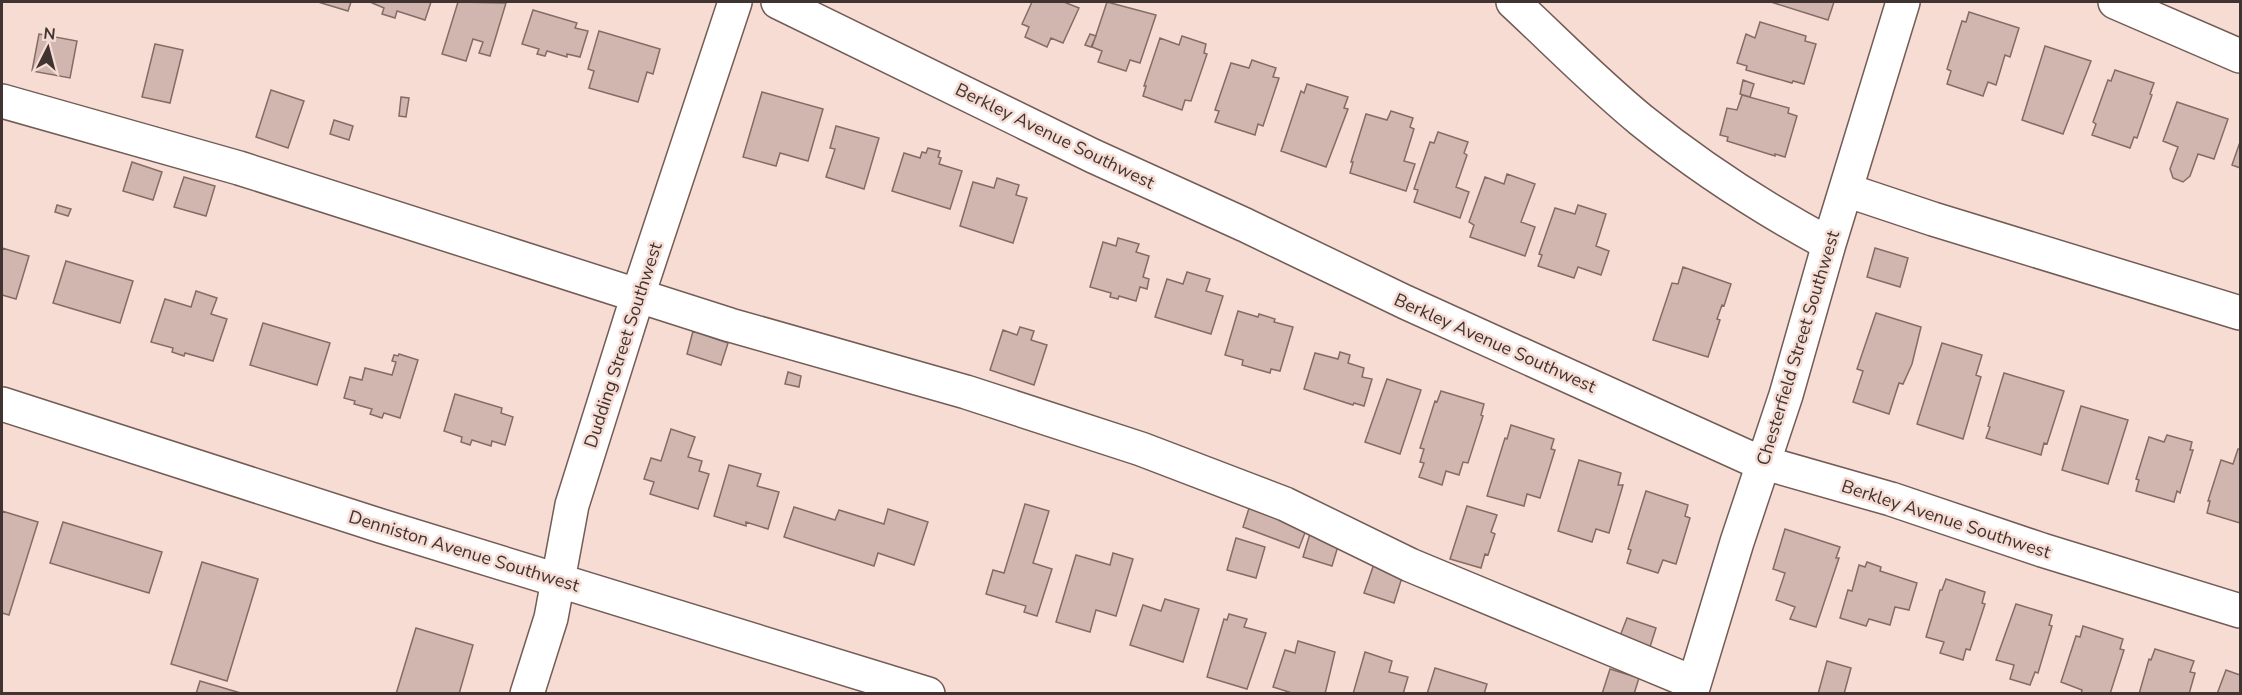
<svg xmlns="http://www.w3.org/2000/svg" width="2242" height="695" font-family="'Nunito Sans',sans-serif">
	<rect width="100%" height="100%" fill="#f7dcd4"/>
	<!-- building -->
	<path fill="#d0b6ae" stroke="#846c66" stroke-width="1.5" d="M318 2H351L348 11Z
		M370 2H431L425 20 397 11 395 18 382 14 384 8Z
		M458 2 506 3 490 56 479 53 483 42 473 39 466 61 442 54Z
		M1032 2H1064L1079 8 1063 43 1051 38 1047 47 1025 37 1029 27 1022 24Z
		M1107 2 1156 15 1140 63 1130 60 1126 71 1098 62 1102 51 1092 47Z
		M1771 2H1834L1828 20Z
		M533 10 577 23 575 28 588 31 580 57 567 54V57L547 51 545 56 537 54 539 49 522 44Z
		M1969 12 2019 28 2010 57 2005 55 1996 85 1988 82 1983 96 1947 84 1951 71 1947 69 1962 21 1966 22Z
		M1760 22 1806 36 1805 41 1816 44 1804 84 1793 81 1792 83 1746 70 1747 66 1737 63 1746 34 1755 38Z
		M599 31 660 49 653 74 647 72 638 102 589 88 594 71 588 69Z
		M39 34 77 41 70 78 32 71Z
		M1090 34 1096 36 1091 47 1085 45Z
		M1182 36 1206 44 1204 53 1207 54 1191 101 1185 100 1182 110 1143 96 1146 86H1144L1160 38 1179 45Z
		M155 44 183 50 170 103 142 97Z
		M2045 46 2091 61 2063 134 2022 120Z
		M1252 60 1276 68 1273 77 1279 78 1263 126 1258 124 1255 135 1215 122 1219 111 1215 110 1231 63 1249 68Z
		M2115 70 2154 83 2150 94 2152 95 2137 138 2134 137 2130 148 2092 135 2096 124 2093 122 2108 80 2111 81Z
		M1743 80 1754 84 1750 97 1740 94Z
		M1307 84 1348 97 1344 108 1348 109 1326 167 1281 151 1301 91 1304 93Z
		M271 90 304 101 288 148 256 137Z
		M762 92 823 109 808 161 780 153 776 166 743 157Z
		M1742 95 1789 108 1788 113 1797 116 1785 157 1775 154V156L1727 141 1728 137 1720 135 1727 108 1737 110Z
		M401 97 409 98 406 117 399 116Z
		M2177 102 2228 119 2214 159 2198 154 2190 176 2183 182 2173 178 2170 169 2178 147 2163 141Z
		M1391 111 1413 118 1410 127 1414 129 1404 161 1415 164 1406 191 1350 173 1353 162H1351L1366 114 1387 120Z
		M334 120 353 126 349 140 330 134Z
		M836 126 879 138 864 189 826 177 835 149 830 148Z
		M1438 132 1468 142 1464 153 1467 155 1456 187 1469 192 1460 218 1414 202 1418 190 1414 189 1430 142 1434 143Z
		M2240 142V168L2232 165Z
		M928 148 940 151 938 157 941 158 939 164 962 171 950 209 892 191 904 153 920 158 922 152 926 153Z
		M132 162 162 172 153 200 123 191Z
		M1507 174 1535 184 1521 222 1535 227 1525 256 1470 237 1474 225 1469 222 1485 177 1504 184Z
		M184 177 215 186 206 216 174 207Z
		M997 178 1019 185 1016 195 1027 198 1013 243 960 226 973 182 994 188Z
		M57 205 71 209 68 216 55 212Z
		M1578 205 1606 214 1596 246 1609 251 1601 275 1578 267 1574 278 1538 266 1542 255 1539 254 1555 208 1575 214Z
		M1118 238 1139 244 1136 252 1149 256 1143 277 1149 279 1147 289 1140 287 1136 301 1119 296 1118 299 1110 297 1111 293 1090 287 1103 242 1116 246Z
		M2 248 29 256 16 299 2 295Z
		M1875 248 1908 258 1900 287 1867 277Z
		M66 261 133 281 120 323 53 303Z
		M1683 267 1731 284 1724 306 1722 305 1717 319 1720 320 1708 357 1653 340 1672 283 1678 284Z
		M1187 272 1210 279 1206 291 1223 296 1211 334 1155 317 1167 279 1183 284Z
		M196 291 217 298 211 314 227 319 213 361 185 353 184 356 172 352 173 348 151 342 165 299 191 307Z
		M1238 311 1258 317 1259 314 1275 319 1274 322 1293 327 1280 371 1271 369 1270 373 1242 365 1243 360 1225 355Z
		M1876 313 1921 327 1912 364 1903 384 1899 383 1889 414 1853 402 1863 371 1857 369Z
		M263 323 330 343 317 385 250 365Z
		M1020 327 1034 331 1031 340 1047 345 1034 385 990 370 1003 330 1017 335Z
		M693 331 728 343 721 365 687 354Z
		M1942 343 1982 355 1976 375 1981 377 1963 439 1917 424Z
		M1340 352 1350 355 1348 363 1364 368 1362 377 1372 379 1364 406 1354 403 1353 405 1304 389 1315 353 1338 359Z
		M399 354 418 360 400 418 384 413 382 418 370 414 372 409 354 404 355 401 344 398 350 377 362 380 365 368 392 375 396 362 392 361 394 355 398 356Z
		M788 372 801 376 799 387 785 384Z
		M2004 373 2064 391 2047 444 2044 443 2041 455 1986 438 1990 427 1988 426Z
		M1387 379 1421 390 1400 454 1365 442Z
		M1441 391 1484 404 1481 415 1483 416 1468 463 1463 462 1459 475 1446 471 1442 485 1419 477 1424 463 1420 462 1424 449 1420 448 1435 401 1437 402Z
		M455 394 502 408 501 413 513 417 505 445 492 441 491 446 472 440 470 445 461 442 462 437 444 431Z
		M2081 406 2128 420 2108 484 2062 470Z
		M1511 425 1554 439 1551 449 1555 450 1540 498 1527 494 1524 506 1487 496 1505 438 1507 439Z
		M671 429 695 437 688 457 702 461 699 471 709 474 698 509 650 494 654 482 644 479 651 458 661 461Z
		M2167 435 2192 442 2190 450H2193L2180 493 2177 491 2174 502 2136 491 2139 480 2136 479 2149 437 2164 442Z
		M2238 449H2240V523L2207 513 2210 501H2208L2221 460 2233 464Z
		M1579 460 1621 473 1618 485H1623L1609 533 1596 529 1592 542 1558 531Z
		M729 465 761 474 757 486 779 492 768 529 746 522V526L714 516Z
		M1646 491 1688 505 1685 516 1690 518 1676 564 1663 560 1658 573 1627 563 1631 550 1628 549Z
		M1251 502 1308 525 1299 548 1243 527Z
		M1025 504 1049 511 1033 563 1052 569 1037 616 1024 612 1026 606 986 594 993 570 1004 573Z
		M1467 506 1497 515 1491 532 1495 534 1488 555 1485 554 1481 568 1450 559Z
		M794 507 835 520 839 510 884 524 888 509 928 522 914 565 878 553 874 566 784 537Z
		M2 511 38 522 9 615 2 613Z
		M63 522 162 552 149 593 50 563Z
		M1312 527 1341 536 1332 566 1303 557Z
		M1785 529 1840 547 1836 558H1839L1816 627 1790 619 1795 607 1776 600 1785 573 1773 569Z
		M1236 538 1265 547 1256 578 1227 570Z
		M1113 553 1133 559 1116 616 1096 610 1090 632 1056 622 1076 555 1110 565Z
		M1375 561 1404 571 1394 603 1364 593Z
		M202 562 258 579 227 681 171 664Z
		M1867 562 1881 567 1880 571 1917 583 1909 610 1895 607 1890 625 1869 619 1866 626 1840 618 1848 590 1852 591 1859 565 1865 567Z
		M1946 579 1985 592 1982 603 1985 604 1970 650 1966 649 1963 660 1940 653 1944 642 1926 637 1940 590H1942Z
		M1165 599 1199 609 1183 662 1130 645 1143 605 1161 611Z
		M2016 604 2052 615 2049 625 2052 626 2038 673 2035 672 2030 685 2010 679 2014 665 1996 660Z
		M1229 614 1247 619 1244 627 1266 633 1247 689 1207 677 1224 619 1227 620Z
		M1627 618 1656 628 1650 647 1620 636Z
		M2083 626 2123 639 2120 649 2124 650 2110 694H2081L2082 690 2061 682 2076 636 2080 637Z
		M416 628 473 645 459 694H396Z
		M1298 641 1335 652 1325 694H1295L1273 687 1285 650 1295 653Z
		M2155 649 2194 661 2190 672 2195 673 2189 694H2139L2149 659 2151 660Z
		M1365 652 1392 661 1389 672 1408 677 1403 694H1353Z
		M1827 661 1851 668 1844 694H1818Z
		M1435 668 1487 684 1484 694H1427Z
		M1610 669 1639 678 1634 694H1602Z
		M2226 670 2240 675V694H2217Z
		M200 681 244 694H196Z"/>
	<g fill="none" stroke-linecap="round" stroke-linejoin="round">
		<!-- minor casing -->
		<g stroke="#735c55" stroke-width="36">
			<path id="minor" d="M778 2 1093 156 1245 225 1405 302 1754 460 1891 499 2042 550 2240 611
				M1513 2C1555 41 1596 83 1641 120 1699 167 1764 209 1829 244
				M2115 2 2240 56
				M2 101 239 168 730 325 966 392 1141 449 1285 504 1410 565 1694 683
				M1846 190 1933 219 2240 313
				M2 404 381 526 928 694
				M527 694 551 618 572 505 638 295 735 2
				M1691 694 1737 542 1786 395 1829 244 1903 2"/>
		</g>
		<!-- minor -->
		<use href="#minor" stroke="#fff" stroke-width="33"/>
	</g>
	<g text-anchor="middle" stroke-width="5" stroke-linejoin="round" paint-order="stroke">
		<!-- street labels -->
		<g font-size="18" fill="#3f3431" stroke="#f7dcd4">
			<text transform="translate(1055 136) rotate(26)" y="6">Berkley Avenue Southwest</text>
			<text transform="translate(1495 343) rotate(24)" y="6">Berkley Avenue Southwest</text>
			<text transform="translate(623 345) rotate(-72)" y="6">Dudding Street Southwest</text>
			<text transform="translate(1798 348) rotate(-73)" y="6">Chesterfield Street Southwest</text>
			<text transform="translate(1946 519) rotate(18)" y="6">Berkley Avenue Southwest</text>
			<text transform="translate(464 551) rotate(17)" y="6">Denniston Avenue Southwest</text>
		</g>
	</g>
	<!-- border -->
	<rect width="2242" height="695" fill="none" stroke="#3f3431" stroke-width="6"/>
	<!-- north arrow -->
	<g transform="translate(48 48) rotate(6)" stroke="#f7dcd4" stroke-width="4.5" paint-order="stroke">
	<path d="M0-4.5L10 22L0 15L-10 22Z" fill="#3f3431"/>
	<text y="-9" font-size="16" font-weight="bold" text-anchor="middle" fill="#3f3431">N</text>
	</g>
</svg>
